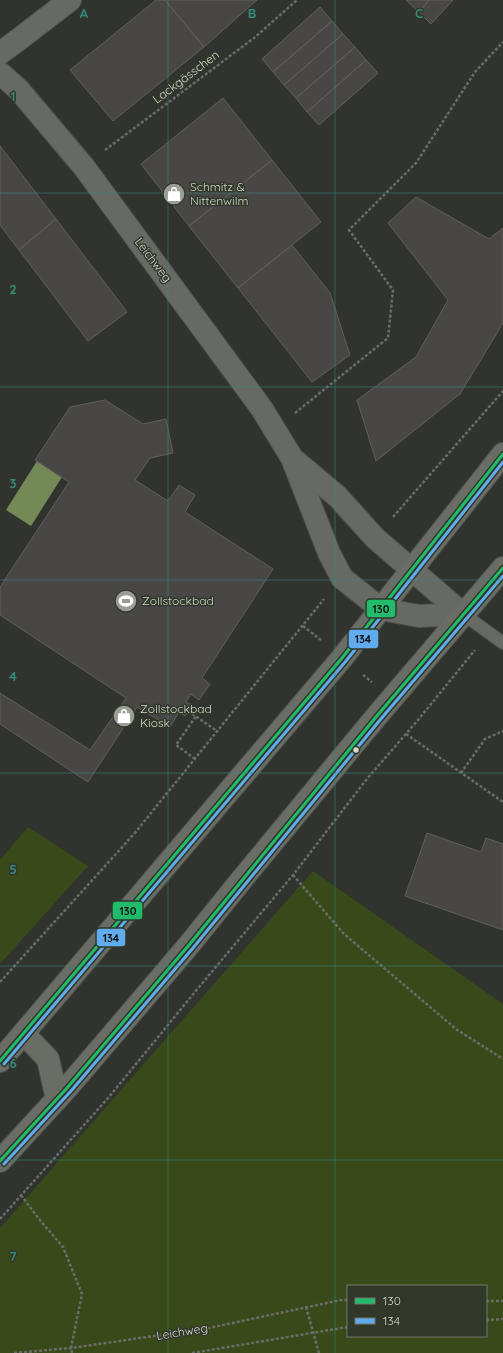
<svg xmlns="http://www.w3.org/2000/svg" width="503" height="1353" font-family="Quicksand,sans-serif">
	<rect width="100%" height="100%" fill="#31342e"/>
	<!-- green -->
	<path fill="#384a19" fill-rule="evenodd" d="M28 827 88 866 0 964V860Z
		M313 871 503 1004V1353H0V1228ZM348 1286H486V1336H348Z"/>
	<!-- water -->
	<path fill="#738a56" d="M37 461 62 477 31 526 6 510Z"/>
	<!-- building -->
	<path fill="#494745" stroke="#605e5c" d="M156 0H165L204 47 113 121 70 70Z
		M165 0H257L204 47Z
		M406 0H429L419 12Z
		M429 0H453L431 24 419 12Z
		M320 7 332 21 273 72 262 59Z
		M332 21 343 34 284 85 273 72Z
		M343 34 355 47 296 98 284 85Z
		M355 47 366 60 307 112 296 98Z
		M366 60 378 73 319 125 307 112Z
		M223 98 272 160 189 226 141 164Z
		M0 146 56 219 19 250 0 225Z
		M272 160 321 222 238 288 189 226Z
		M416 197 489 239 503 228V323L460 394 376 461 357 400 416 357 448 300 388 223Z
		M56 219 127 312 88 341 19 250Z
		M292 245 330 293 350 355 312 382 238 288Z
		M105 400 143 424 166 419 173 453 150 458 135 480 168 501 179 485 195 495 185 512 273 569 202 678 210 684 199 700 191 694 186 702 192 705 185 716 179 712 170 727 137 707 88 782 0 724V693L90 750 126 698 0 615V587L69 482 35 460 70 407Z
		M427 833 481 852 486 838 503 844V930L405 896Z"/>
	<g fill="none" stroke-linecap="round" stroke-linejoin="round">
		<!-- service casing -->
		<g stroke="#4e504b" stroke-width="14">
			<path id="service" d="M463 614 503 643"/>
		</g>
		<!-- minor casing -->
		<g stroke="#4e504b" stroke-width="24">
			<path id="minor" d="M0 53 18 40 70 0
				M0 73 19 90 84 167 262 409 292 458 329 553 342 578 381 609 419 616 463 614
				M293 459 338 497 375 538 463 614"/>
		</g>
		<!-- secondary casing -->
		<g stroke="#4e504b" stroke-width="24">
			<path id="secondary" d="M24 1034 48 1059 57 1099
				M0 1061 342 658 503 454
				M0 1161 67 1088 189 945 243 878 376 717 503 568"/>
		</g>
		<!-- path -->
		<path stroke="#6a6c67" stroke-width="2.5" stroke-dasharray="3 2" stroke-linecap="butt" d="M105 150 254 38 297 0
			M295 413 388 338 393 290 349 230 416 163 475 72 503 42
			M393 517 503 391
			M303 626 321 640
			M363 675 372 682
			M188 711 217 731
			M406 734 503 802
			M195 759 176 745 196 716
			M461 773 485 739 503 731
			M293 875 344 934 456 1029 503 1059
			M0 982 134 834 324 599
			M21 1195 39 1219 63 1247 82 1294 71 1348 72 1353
			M0 1219 109 1097 199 987 293 875 366 780 418 720 475 650
			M486 1301H503
			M306 1307 319 1353
			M486 1320 503 1319
			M14 1353 71 1348 209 1328 341 1300H348
			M192 1353 348 1327"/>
		<!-- service -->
		<use href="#service" stroke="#676a64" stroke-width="12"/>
		<!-- minor -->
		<use href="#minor" stroke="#676a64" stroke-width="22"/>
		<!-- secondary -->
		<use href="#secondary" stroke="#696d65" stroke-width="22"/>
		<!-- bus-1 casing -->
		<g stroke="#31382a" stroke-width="6">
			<path id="bus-1" d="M0 1061 342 658 503 454
				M0 1161 67 1088 189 945 376 717 503 568"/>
		</g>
		<!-- bus-2 casing -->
		<g stroke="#31382a" stroke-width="6">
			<path id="bus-2" d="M4 1064 346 661 503 462
				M4 1164 71 1091 193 948 380 720 503 576"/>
		</g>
		<!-- bus-1 -->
		<use href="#bus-1" stroke="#20bc6c" stroke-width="3"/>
		<!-- bus-2 -->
		<use href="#bus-2" stroke="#60acee" stroke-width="3"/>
	</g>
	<!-- grid -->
	<path fill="none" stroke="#368981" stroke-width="1" stroke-opacity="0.55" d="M168 0V1353M335 0V1353M0 193H503M0 387H503M0 580H503M0 773H503M0 966H503M0 1160H503"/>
	<!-- icons -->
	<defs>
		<g id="shop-disc" transform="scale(1.15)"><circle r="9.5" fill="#9a9e96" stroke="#31382a"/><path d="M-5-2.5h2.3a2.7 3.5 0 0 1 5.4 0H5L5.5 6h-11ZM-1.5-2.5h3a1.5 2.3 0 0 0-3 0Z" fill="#fff"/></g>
		<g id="stadium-disc" transform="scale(1.15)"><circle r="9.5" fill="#9a9e96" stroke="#31382a"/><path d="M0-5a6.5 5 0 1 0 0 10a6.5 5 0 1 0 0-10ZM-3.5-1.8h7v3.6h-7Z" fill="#fff"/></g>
	</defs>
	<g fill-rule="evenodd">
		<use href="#shop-disc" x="174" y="194"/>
		<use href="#stadium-disc" x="126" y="601"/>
		<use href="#shop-disc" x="124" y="716"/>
	</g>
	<!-- markers -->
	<circle fill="#d3d7ce" stroke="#31382a" stroke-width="1.5" cx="356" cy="750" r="3.5"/>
	<g text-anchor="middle" stroke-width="3" stroke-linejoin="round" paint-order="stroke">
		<!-- street labels -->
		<g font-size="12" fill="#d3d7ce" stroke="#31382a">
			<text transform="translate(186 77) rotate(-37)" y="4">Lackgässchen</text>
			<text transform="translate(153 260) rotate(53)" y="4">Leichweg</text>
			<text transform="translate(182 1332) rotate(-9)" y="4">Leichweg</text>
		</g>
		<!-- poi labels -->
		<g font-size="12" fill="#d3d7ce" stroke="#31382a" text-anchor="start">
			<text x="190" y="191">Schmitz &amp;<tspan x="190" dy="14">Nittenwilm</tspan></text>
			<text x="142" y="605">Zollstockbad</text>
			<text x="140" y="713">Zollstockbad<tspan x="140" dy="14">Kiosk</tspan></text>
		</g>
	</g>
	<g font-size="13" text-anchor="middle" font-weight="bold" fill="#368981" stroke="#31382a" stroke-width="3" stroke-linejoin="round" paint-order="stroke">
		<text x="84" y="18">A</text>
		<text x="252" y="18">B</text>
		<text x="419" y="18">C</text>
		<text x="13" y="101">1</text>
		<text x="13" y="294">2</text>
		<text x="13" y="488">3</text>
		<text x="13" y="681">4</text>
		<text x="13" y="874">5</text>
		<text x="13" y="1068">6</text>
		<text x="13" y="1261">7</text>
	</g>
	<g stroke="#31382a" stroke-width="1.5">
		<rect x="366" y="599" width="30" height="19" rx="4" fill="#20bc6c"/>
		<rect x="348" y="629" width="31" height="20" rx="4" fill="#60acee"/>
		<rect x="112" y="901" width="31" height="19" rx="4" fill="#20bc6c"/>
		<rect x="96" y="928" width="30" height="19" rx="4" fill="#60acee"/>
	</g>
	<g font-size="11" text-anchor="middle" font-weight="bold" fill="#111">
		<text x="381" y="613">130</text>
		<text x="363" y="643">134</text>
		<text x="128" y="915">130</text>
		<text x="111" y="942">134</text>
	</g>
	<!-- legend -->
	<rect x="347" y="1285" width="140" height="52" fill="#31382a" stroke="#72786c"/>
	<rect x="355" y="1298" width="20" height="6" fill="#20bc6c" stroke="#72786c"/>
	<text x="383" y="1305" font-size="12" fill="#d3d7ce">130</text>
	<rect x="355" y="1318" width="20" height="6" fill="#60acee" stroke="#72786c"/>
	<text x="383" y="1325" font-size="12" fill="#d3d7ce">134</text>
</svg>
